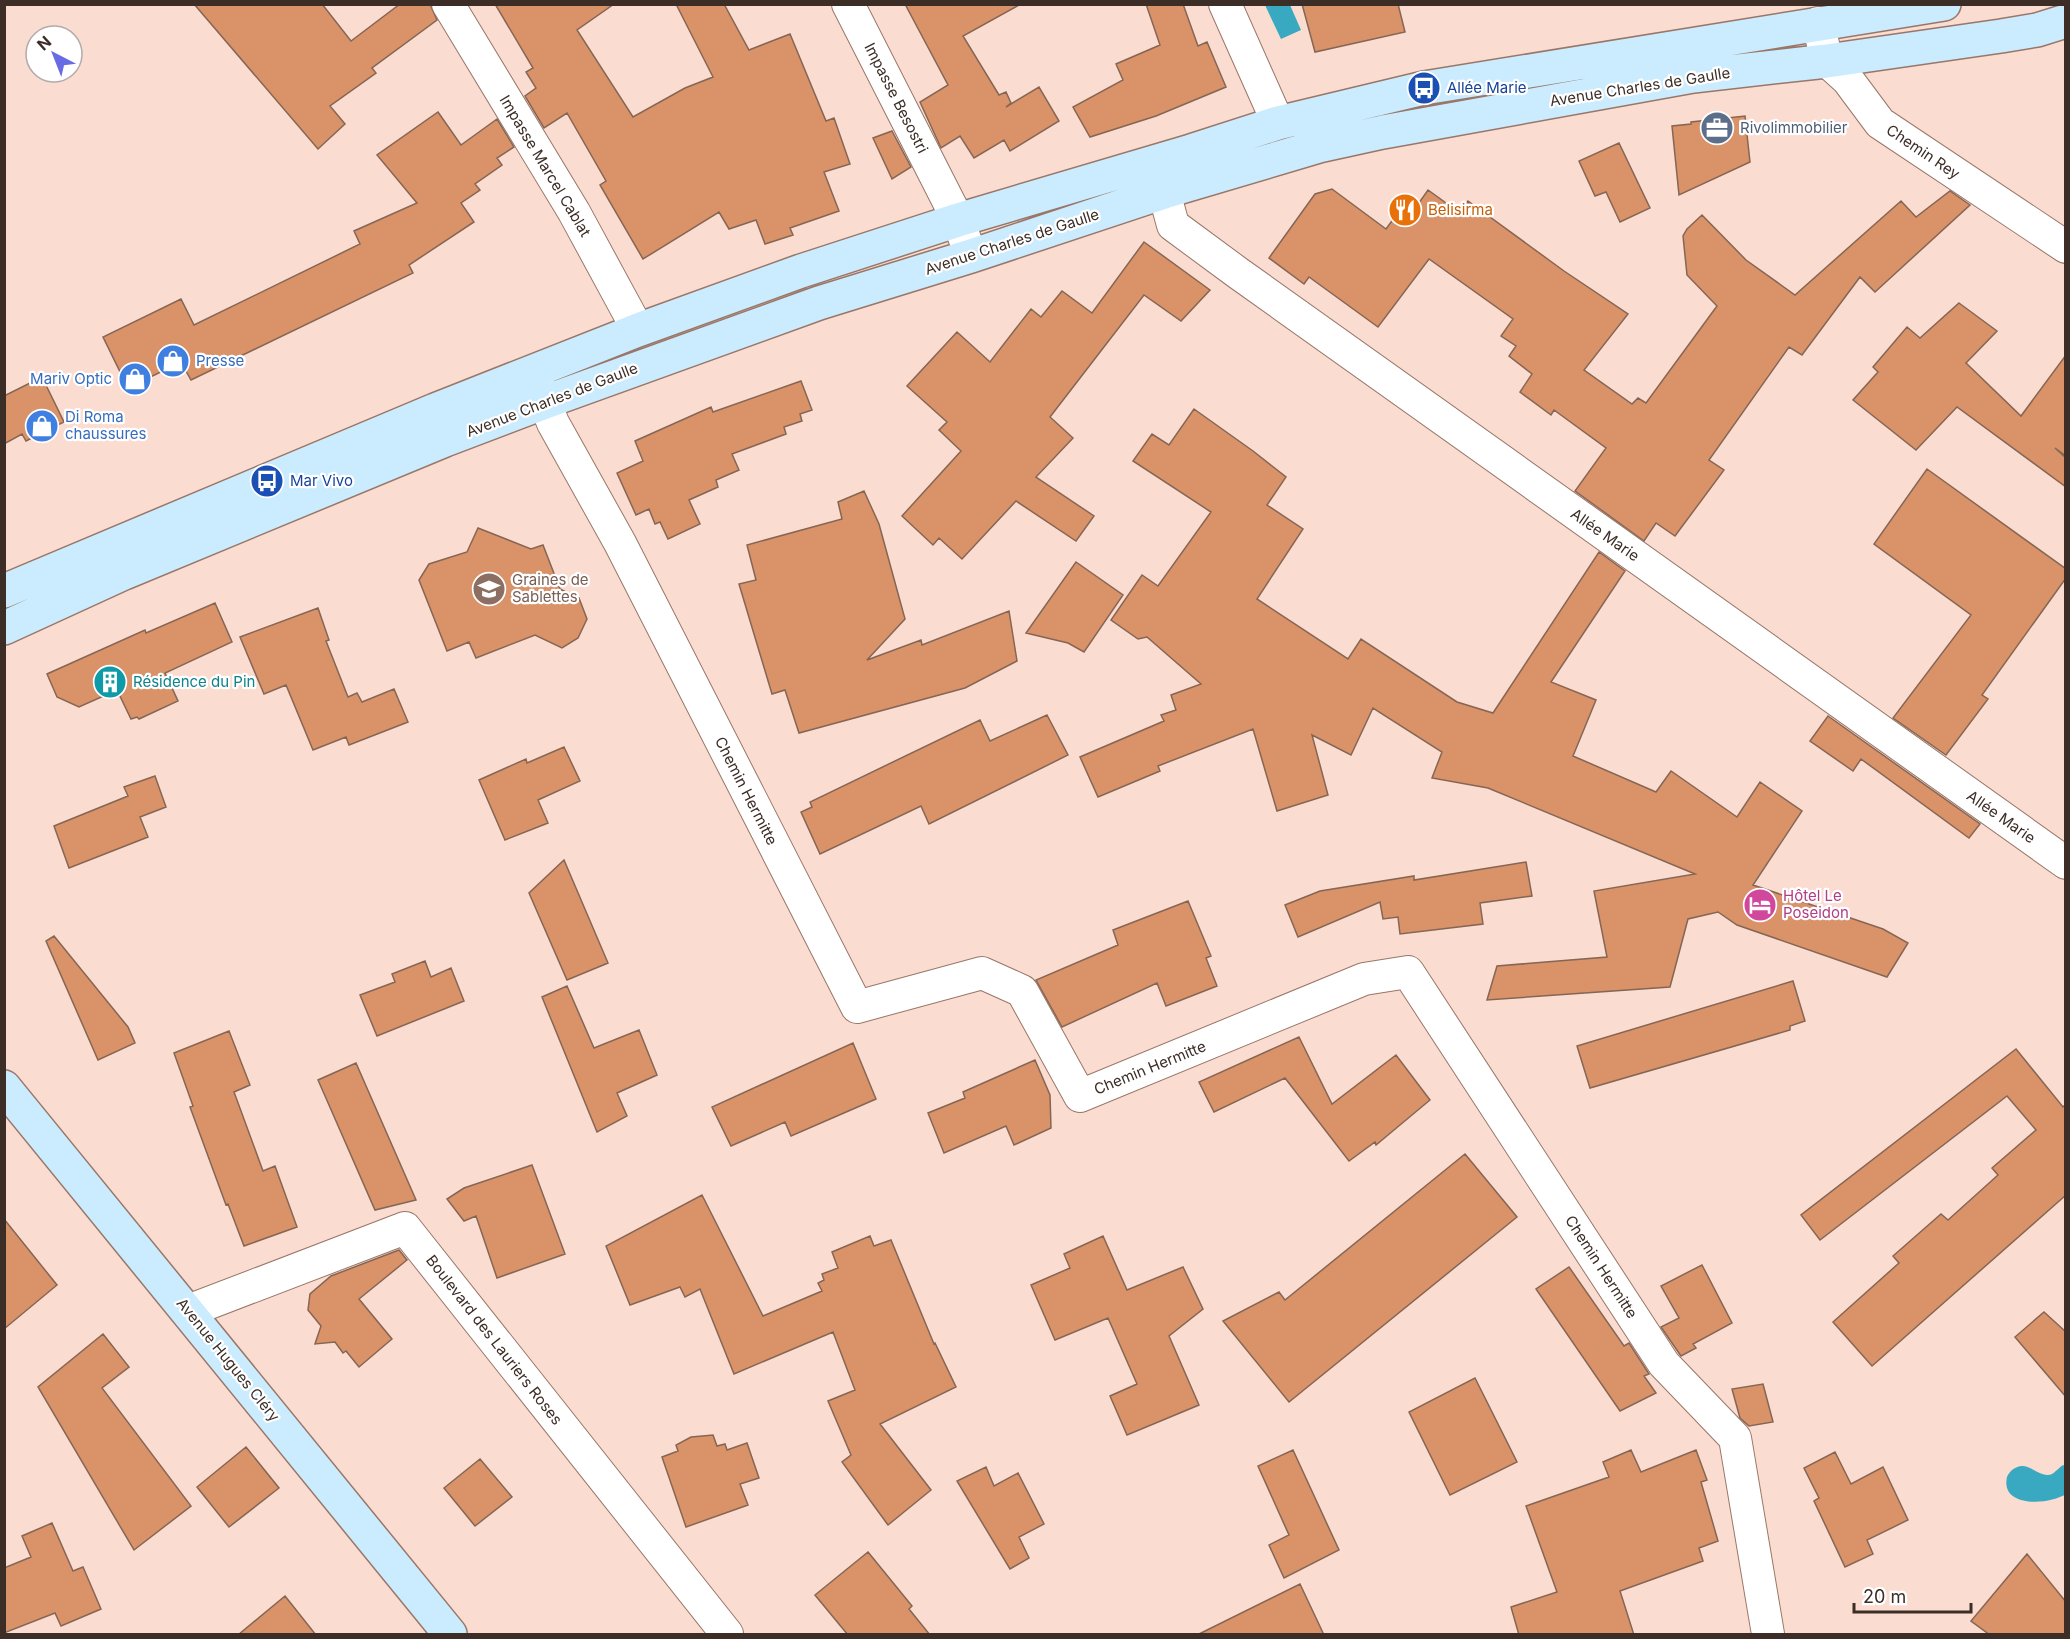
<svg xmlns="http://www.w3.org/2000/svg" width="2070" height="1639" font-family="Inter,sans-serif">
	<rect width="100%" height="100%" fill="#fbdcd0"/>
	<!-- water -->
	<path fill="#38a9c1" d="M1265 5H1290L1301 30 1281 39Z
		M2063 1465 2065 1466 2066 1494C2049 1505 2000 1508 2007 1477 2008 1474 2010 1472 2012 1470 2026 1459 2034 1474 2047 1475 2053 1476 2058 1468 2063 1465Z"/>
	<!-- building -->
	<path fill="#da9268" stroke="#856655" stroke-width="1.5" d="M194 4H322L351 41 400 4H430L437 20 372 68 376 73 330 106 345 124 318 149Z
		M495 4H614L577 30 633 117 685 88 713 77 676 4H724L749 50 790 34 826 121 834 118 850 164 824 172 839 211 790 228 793 235 765 244 756 220 729 229 719 212 643 259 600 185 606 181 567 113 544 128 525 96 536 88 526 72 533 68Z
		M905 4H1021L963 36 999 95 1006 92 1011 103 1006 107 1039 87 1059 121 1010 151 1004 140 974 158 960 136 941 148 920 102 948 85Z
		M1146 4H1183L1198 46 1207 42 1226 87 1156 116 1090 137 1073 107 1123 80 1116 64 1160 45Z
		M1302 4H1398L1405 32 1315 52Z
		M438 112 461 145 497 119 514 147 497 158 502 165 475 184 480 190 461 203 474 222 409 265 413 273 191 380 181 362 128 388 103 337 181 299 194 325 360 244 354 231 417 203 377 155Z
		M1745 116 1750 162 1679 195 1672 126 1691 124V122Z
		M892 131 911 167 892 179 873 138Z
		M1619 143 1650 208 1620 222 1606 192 1595 196 1579 161Z
		M1332 189 1386 229 1405 203 1414 210 1428 190 1460 213 1468 201 1564 271 1628 314 1584 370 1632 404 1638 398 1646 403 1717 306 1687 275 1683 236 1687 229 1702 215 1746 260 1795 295 1901 201 1916 217 1950 191 1970 205 1875 292 1860 277 1802 355 1789 347 1709 460 1724 470 1675 536 1656 523 1644 541 1575 491 1606 448 1554 410 1551 415 1520 392 1532 374 1509 356 1516 346 1501 336 1513 319 1429 259 1378 327 1309 277 1304 284 1269 258 1315 194Z
		M1144 242 1210 290 1181 321 1144 295 1050 417 1073 438 1036 477 1094 516 1076 541 1016 501 962 559 939 538 933 545 902 516 961 451 939 430 947 422 907 386 957 332 990 362 1031 309 1041 317 1062 291 1092 313Z
		M1959 303 1997 331 1966 363 2021 416 2066 355V456L2055 448 2066 458V487L1957 407 1916 450 1853 400 1878 372 1873 367 1907 327 1920 338Z
		M42 377 64 422 26 441 22 434 4 444V396Z
		M801 381 812 410 800 414 802 421 784 427 786 434 732 454 739 470 716 480 718 487 689 500 700 524 668 539 660 522 655 524 649 509 636 515 617 473 643 461 635 441 711 407 713 412Z
		M1194 409 1253 451 1286 477 1267 505 1303 529 1257 599 1348 659 1361 639 1457 702 1493 713 1599 552 1625 571 1551 682 1596 700 1573 756 1656 792 1671 771 1737 817 1760 782 1802 811 1753 885 1883 929 1908 943 1887 977 1737 925 1718 912 1688 919 1670 987 1487 1000 1497 966 1607 957 1594 891 1695 874 1488 788 1432 778 1442 752 1373 708 1351 755 1312 735 1328 795 1277 811 1253 729 1158 766 1160 771 1098 797 1080 757 1164 721 1161 715 1176 710 1171 695 1201 684 1147 637 1138 639 1111 620 1142 575 1158 586 1211 512 1133 461 1152 434 1169 445Z
		M1927 469 2066 569V578L1982 695 1988 699 1946 755 1893 718 1971 615 1874 544Z
		M864 491 879 524 905 619 867 660 921 640 922 645 1009 611 1017 661 965 688 799 733 785 690 772 694 739 584 756 580 747 545 842 519 838 502Z
		M478 528 531 549 543 545 560 589 579 598 587 619 578 638 562 648 535 635 476 658 469 642 447 651 419 580 429 564 467 552Z
		M1076 562 1123 595 1084 652 1068 643 1026 633Z
		M215 603 232 642 165 673 178 701 139 719 137 717 131 719 117 690 79 707 57 697 47 674 145 630 146 633Z
		M318 608 329 640 326 641 348 697 357 693 362 702 394 689 408 722 349 745 346 737 313 750 286 685 264 694 240 637Z
		M1047 715 1068 755 929 824 921 806 820 854 801 812 812 807 810 802 980 720 990 741Z
		M1828 716 1980 824 1969 838 1861 759 1853 771 1810 741Z
		M564 747 580 781 538 800 548 823 505 840 479 780 526 759 527 763Z
		M155 776 166 807 140 817 148 837 69 868 54 826 128 796 124 787Z
		M564 860 608 963 567 980 529 893Z
		M1526 862 1532 896 1480 903 1483 924 1400 934 1398 917 1383 919 1380 902 1298 937 1285 905 1320 891 1414 876V880Z
		M1188 901 1211 956 1206 958 1217 986 1166 1006 1157 983 1062 1027 1036 980 1118 945 1113 930Z
		M54 936 128 1027 135 1043 98 1060 46 941Z
		M425 961 431 977 451 968 464 1001 377 1036 360 995 395 982 392 974Z
		M1793 981 1805 1021 1790 1026V1030L1590 1088 1577 1046Z
		M567 986 594 1048 639 1030 657 1075 617 1093 627 1116 597 1132 542 997Z
		M229 1031 250 1085 234 1092 263 1171 275 1166 297 1227 244 1246 228 1204 226 1205 190 1107 193 1106 174 1053Z
		M1299 1037 1332 1104 1396 1055 1430 1100 1376 1145 1375 1142 1349 1161 1285 1078 1214 1112 1199 1082Z
		M853 1043 876 1099 791 1136 785 1122 731 1146 712 1107Z
		M2016 1049 2063 1107 2066 1104V1195L1872 1366 1833 1322 1899 1263 1893 1256 1941 1214 1948 1220 1998 1175 1992 1168 2036 1130 2007 1096 1820 1240 1801 1215Z
		M1035 1060 1050 1095 1051 1128 1014 1145 1006 1126 944 1153 928 1113 965 1098 963 1092Z
		M356 1063 416 1200 375 1210 318 1080Z
		M1465 1154 1517 1217 1289 1402 1223 1321 1279 1292 1285 1300Z
		M532 1165 565 1254 497 1278 476 1216 464 1221 447 1199 464 1188Z
		M702 1195 763 1316 822 1291 818 1283 824 1280 822 1274 838 1268 832 1252 870 1236 874 1246 891 1240 934 1344 935 1343 956 1387 880 1424 931 1490 888 1525 842 1462 851 1455 828 1401 855 1390 833 1332 734 1374 700 1289 685 1297 680 1287 630 1305 606 1246Z
		M4 1219 57 1285 4 1329Z
		M1103 1236 1127 1290 1183 1267 1203 1309 1169 1336 1199 1405 1127 1435 1110 1396 1137 1384 1108 1318 1055 1340 1031 1285 1070 1268 1064 1254Z
		M399 1250 407 1260 359 1299 392 1339 359 1367 346 1351 343 1353 335 1342 315 1344 321 1326 308 1310 310 1294 331 1276Z
		M1702 1265 1732 1323 1693 1344 1696 1348 1681 1356 1661 1327 1679 1318 1661 1286Z
		M1569 1267 1624 1346 1629 1343 1649 1374 1644 1376 1656 1393 1620 1411 1536 1289Z
		M2044 1312 2066 1332V1397L2015 1337Z
		M103 1334 129 1367 102 1388 191 1506 134 1550 38 1387Z
		M1475 1378 1517 1462 1450 1495 1409 1412Z
		M1763 1384 1773 1422 1749 1426 1740 1418 1732 1389Z
		M713 1435 717 1446 725 1444 727 1450 747 1443 759 1478 740 1484 748 1505 686 1527 662 1457 678 1451 676 1445 691 1437Z
		M246 1447 279 1488 229 1527 197 1487Z
		M1293 1450 1339 1550 1284 1578 1269 1545 1289 1535 1258 1466Z
		M1631 1450 1641 1472 1696 1450 1707 1480 1701 1482 1718 1541 1699 1548 1703 1561 1620 1591 1634 1635H1519L1511 1607 1557 1592 1526 1506 1609 1477 1603 1462Z
		M1835 1452 1851 1484 1883 1467 1908 1520 1867 1540 1873 1554 1845 1567 1814 1501 1819 1498 1804 1468Z
		M480 1459 512 1497 475 1526 444 1488Z
		M986 1467 994 1486 1018 1473 1044 1524 1019 1537 1029 1558 1010 1569 957 1481Z
		M52 1523 73 1571 83 1567 101 1609 61 1626 55 1613 4 1633V1568L31 1557 22 1536Z
		M868 1552 912 1606 909 1609 930 1635H848L815 1595Z
		M2027 1554 2066 1602V1635H1990L1971 1621Z
		M1300 1584 1324 1635H1197Z
		M285 1596 316 1635H238Z"/>
	<g fill="none" stroke-linecap="round" stroke-linejoin="round">
		<!-- street casing -->
		<g stroke="#987769" stroke-width="34">
			<path id="street" d="M448 4 574 212 638 330
				M848 4 958 220 971 256
				M1225 4 1278 123
				M1818 23 1827 61 1848 80 1880 123 2066 247
				M1164 192 1173 225 1238 273 2066 863
				M535 378 553 423 620 543 857 1007 982 973 1022 991 1080 1096 1364 979 1408 972 1664 1364 1735 1438 1768 1634
				M188 1311 405 1228 727 1634"/>
		</g>
		<!-- secondary casing -->
		<g stroke="#987769" stroke-width="36">
			<path id="secondary" d="M4 591 435 410 638 330 801 271 958 220 1191 151 1278 123 1424 88 1944 4
				M4 628 124 573 445 440 545 402 819 303 971 256 1164 192 1319 146 1383 132 1693 76 1827 61 2001 36 2037 30 2066 21
				M4 1087 450 1634"/>
		</g>
		<!-- street -->
		<use href="#street" stroke="#fff" stroke-width="32"/>
		<!-- secondary -->
		<use href="#secondary" stroke="#cbecfe" stroke-width="33"/>
	</g>
	<!-- icons -->
	<defs>
		<g id="bus-disc" transform="scale(1.725)"><circle r="9.5" fill="#1a4fb4" stroke="#fff"/><path d="M-5-6H5V4H4V6H2V4H-2V6H-4V4H-5ZM-3.5-4V0h7V-4ZM-3.5 1.2v1.5H-2V1.2ZM2 1.2v1.5H3.5V1.2Z" fill="#fff"/></g>
		<g id="office-disc" transform="scale(1.725)"><circle r="9.5" fill="#5c6f8a" stroke="#fff"/><path d="M-6-3h4V-5.5h4V-3h4V5H-6ZM-1-4.5V-3h2v-1.5ZM-6 0V1H6V0Z" fill="#fff"/></g>
		<g id="restaurant-disc" transform="scale(1.725)"><circle r="9.5" fill="#e8710a" stroke="#fff"/><path d="M-5-6h1v4h1v-4h1v4h1v-4h1v5L-1.5 .5V6h-2V.5L-5-1ZM5-6V6H3V1.5H1.5Q1.5-4 5-6Z" fill="#fff"/></g>
		<g id="shop-disc" transform="scale(1.725)"><circle r="9.5" fill="#3f7fe0" stroke="#fff"/><path d="M-5-2.5h2.3a2.7 3.5 0 0 1 5.4 0H5L5.5 6h-11ZM-1.5-2.5h3a1.5 2.3 0 0 0-3 0Z" fill="#fff"/></g>
		<g id="school-disc" transform="scale(1.725)"><circle r="9.5" fill="#8d6e63" stroke="#fff"/><path d="M0-5L7-2L0 1L-7-2ZM-4 1L0 2.5L4 1V4Q0 6-4 4Z" fill="#fff"/></g>
		<g id="building-disc" transform="scale(1.725)"><circle r="9.5" fill="#0f9aa8" stroke="#fff"/><path d="M-4-6H4V6H1V3H-1V6H-4ZM-2.5-4.3h1.7v1.8h-1.7ZM.8-4.3h1.7v1.8H.8ZM-2.5-1h1.7V.8h-1.7ZM.8-1h1.7V.8H.8Z" fill="#fff"/></g>
		<g id="hotel-disc" transform="scale(1.725)"><circle r="9.5" fill="#d1479c" stroke="#fff"/><path d="M-6-4.5h1.5V1H6V5H4.5V3h-9V5H-6ZM-4 0a1.8 1.8 0 1 1 3.6 0ZM.5 0V-2.5h3Q6-2.5 6 0Z" fill="#fff"/></g>
	</defs>
	<g fill-rule="evenodd">
		<use href="#bus-disc" x="1424" y="88"/>
		<use href="#office-disc" x="1717" y="128"/>
		<use href="#restaurant-disc" x="1405" y="210"/>
		<use href="#shop-disc" x="173" y="361"/>
		<use href="#shop-disc" x="135" y="379"/>
		<use href="#shop-disc" x="42" y="426"/>
		<use href="#bus-disc" x="267" y="481"/>
		<use href="#school-disc" x="489" y="589"/>
		<use href="#building-disc" x="110" y="682"/>
		<use href="#hotel-disc" x="1760" y="905"/>
	</g>
	<g text-anchor="middle" stroke-width="4.5" stroke-linejoin="round" paint-order="stroke">
		<!-- street labels -->
		<g font-size="15" fill="#3c2d27" stroke="#fff">
			<text transform="translate(1640 87) rotate(-9)" y="5">Avenue Charles de Gaulle</text>
			<text transform="translate(896 98) rotate(63)" y="5">Impasse Besostri</text>
			<text transform="translate(1923 152) rotate(34)" y="5">Chemin Rey</text>
			<text transform="translate(545 166) rotate(59)" y="5">Impasse Marcel Cablat</text>
			<text transform="translate(1012 242) rotate(-18)" y="5">Avenue Charles de Gaulle</text>
			<text transform="translate(552 400) rotate(-21)" y="5">Avenue Charles de Gaulle</text>
			<text transform="translate(1605 535) rotate(35)" y="5">Allée Marie</text>
			<text transform="translate(746 791) rotate(63)" y="5">Chemin Hermitte</text>
			<text transform="translate(2001 817) rotate(35)" y="5">Allée Marie</text>
			<text transform="translate(1150 1068) rotate(-22)" y="5">Chemin Hermitte</text>
			<text transform="translate(1601 1267) rotate(57)" y="5">Chemin Hermitte</text>
			<text transform="translate(494 1340) rotate(52)" y="5">Boulevard des Lauriers Roses</text>
			<text transform="translate(228 1360) rotate(51)" y="5">Avenue Hugues Cléry</text>
		</g>
		<!-- transit labels -->
		<g font-size="15" fill="#164399" stroke="#fff" text-anchor="start">
			<text x="1447" y="93">Allée Marie</text>
			<text x="290" y="486">Mar Vivo</text>
		</g>
		<!-- service labels -->
		<g font-size="15" fill="#4e5e75" stroke="#fff" text-anchor="start">
			<text x="1740" y="133">Rivolimmobilier</text>
		</g>
		<!-- food labels -->
		<g font-size="15" fill="#c56008" stroke="#fff" text-anchor="start">
			<text x="1428" y="215">Belisirma</text>
		</g>
		<!-- shop labels -->
		<g font-size="15" fill="#366cbe" stroke="#fff" text-anchor="start">
			<text x="196" y="366">Presse</text>
			<text x="112" y="384" text-anchor="end">Mariv Optic</text>
			<text x="65" y="422">Di Roma<tspan x="65" dy="17">chaussures</tspan></text>
		</g>
		<!-- education labels -->
		<g font-size="15" fill="#785e54" stroke="#fff" text-anchor="start">
			<text x="512" y="585">Graines de<tspan x="512" dy="17">Sablettes</tspan></text>
		</g>
		<!-- culture labels -->
		<g font-size="15" fill="#0d838f" stroke="#fff" text-anchor="start">
			<text x="133" y="687">Résidence du Pin</text>
		</g>
		<!-- hotel labels -->
		<g font-size="15" fill="#b23c85" stroke="#fff" text-anchor="start">
			<text x="1783" y="901">Hôtel Le<tspan x="1783" dy="17">Poseidon</tspan></text>
		</g>
	</g>
	<!-- border -->
	<rect width="2070" height="1639" fill="none" stroke="#3c2d27" stroke-width="12"/>
	<!-- north arrow -->
	<g transform="translate(54 54) rotate(318)"><circle r="28" fill="#ffffff" stroke="#b1aba9" stroke-width="1.5"/>
	<path d="M0-4.5L10 22L0 15L-10 22Z" fill="#676ce5"/>
	<text y="-9" font-size="16" font-weight="bold" text-anchor="middle" fill="#3c2d27">N</text>
	</g>
	<!-- scale -->
	<path d="M1854 1603v9h117v-9" fill="none" stroke="#3c2d27" stroke-width="3"/>
	<text x="1863" y="1603" font-size="18" fill="#3c2d27" stroke="#ffffff" stroke-width="4.5" paint-order="stroke">20 m</text>
</svg>
